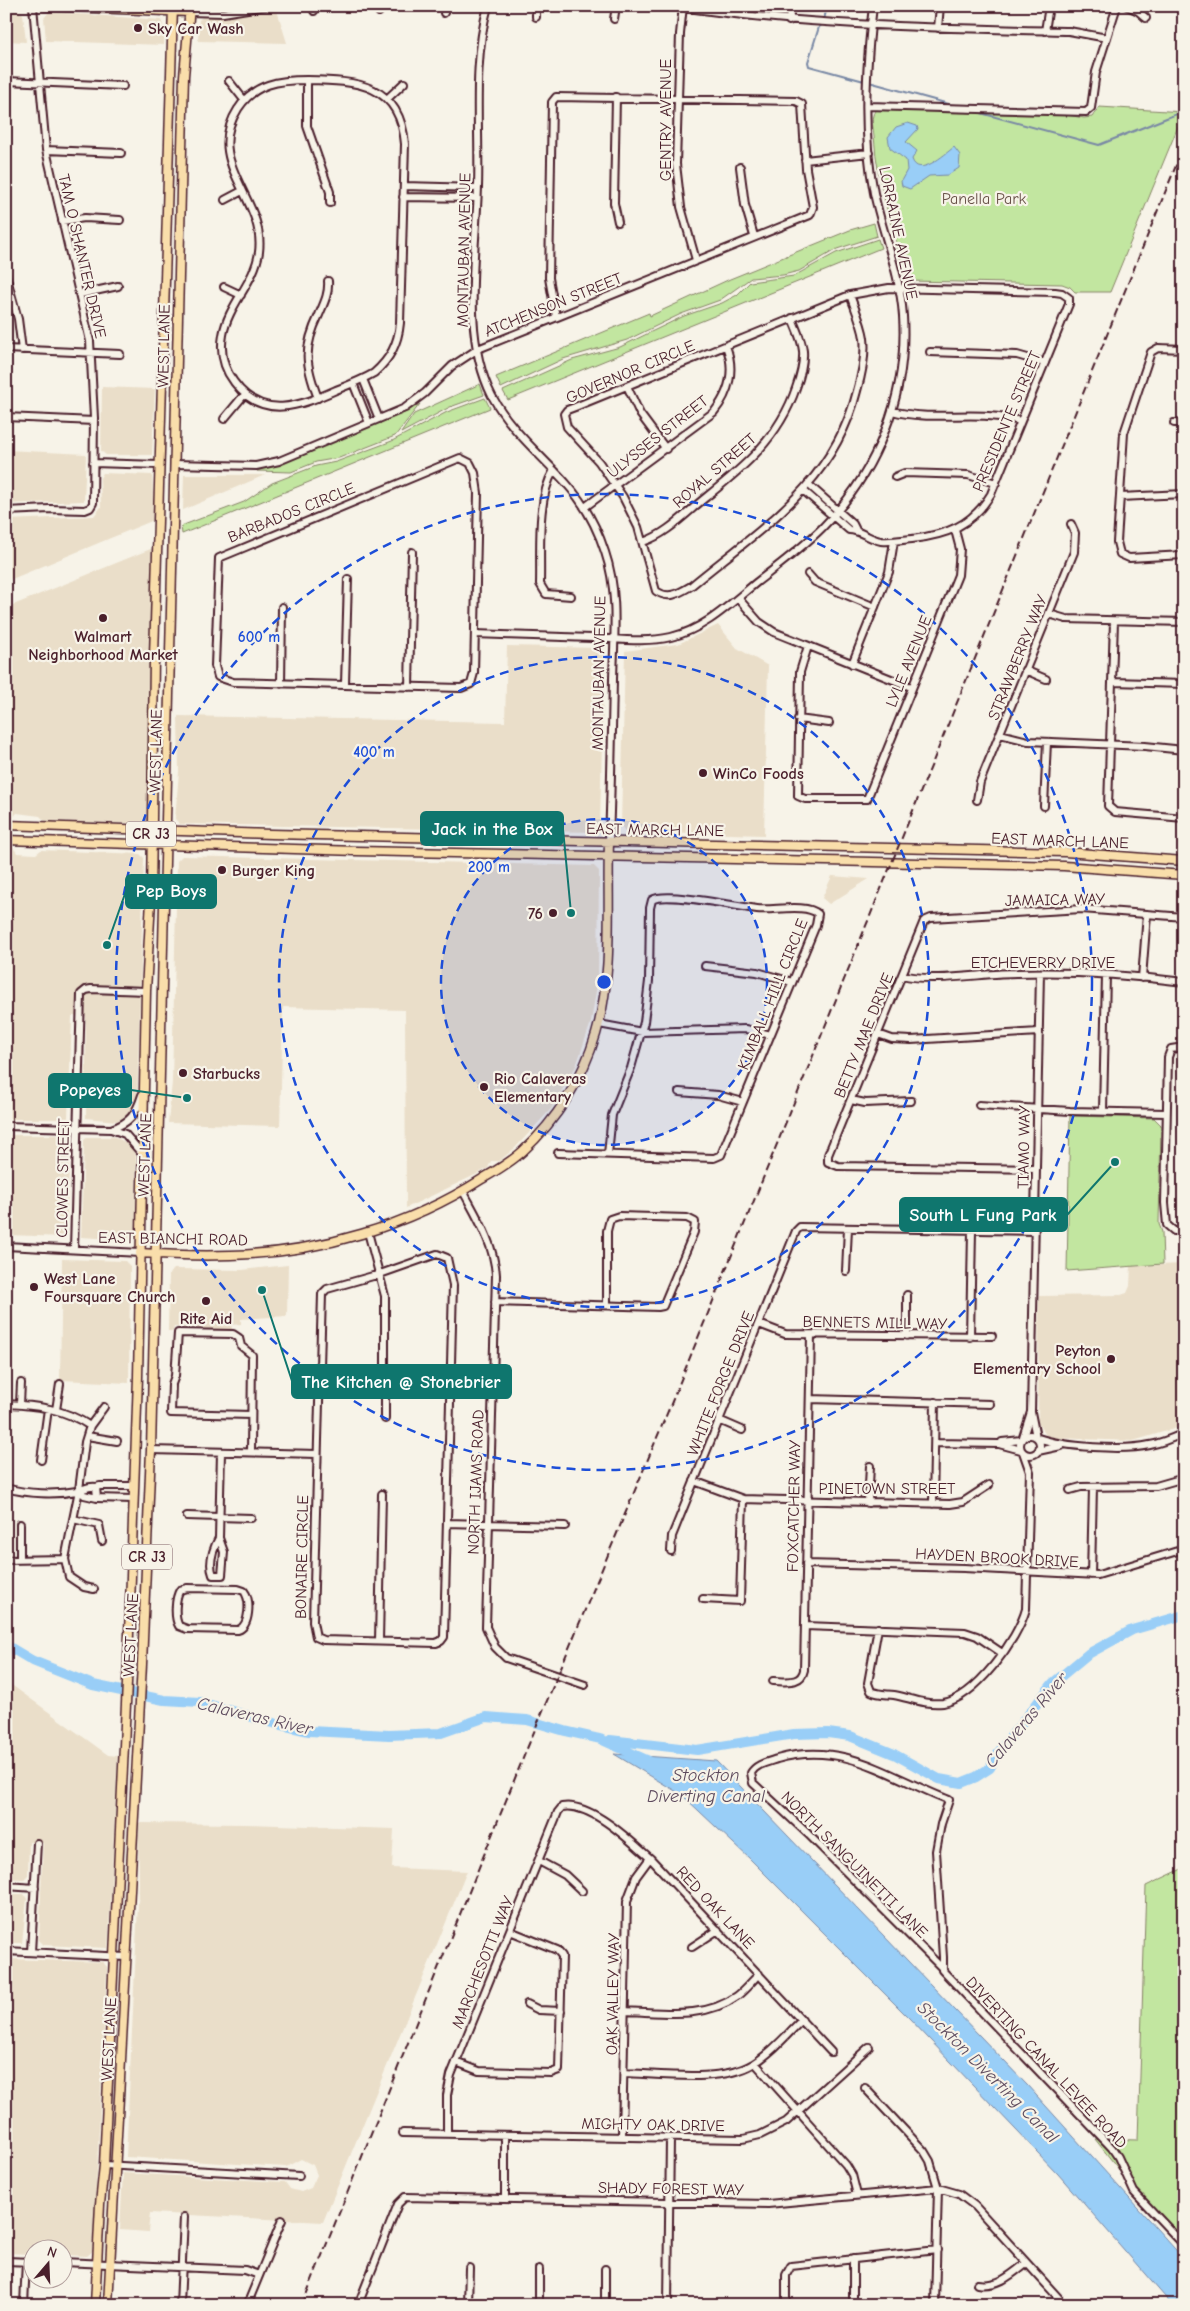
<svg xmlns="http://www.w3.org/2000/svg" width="1190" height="2311" font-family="'Comic Neue',sans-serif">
	<rect width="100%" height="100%" fill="#f7f3e8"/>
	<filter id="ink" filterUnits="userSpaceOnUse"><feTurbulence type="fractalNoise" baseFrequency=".02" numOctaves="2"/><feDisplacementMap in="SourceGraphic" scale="10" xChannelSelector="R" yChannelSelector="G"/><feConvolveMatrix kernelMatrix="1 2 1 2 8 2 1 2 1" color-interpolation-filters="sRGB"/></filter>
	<g filter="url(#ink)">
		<!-- built -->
		<path fill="#eadec9" d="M276 7 287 43 198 41 199 20 204 15H241Z
			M6 11H19L23 14 26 42 6 41Z
			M49 12 161 20 165 31 164 45 46 41 44 18Z
			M102 387 155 389 152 455H106L101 451Z
			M6 450 86 454 84 501 6 504Z
			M103 473 152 475 154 520 7 581 9 520 94 516 101 507 100 478Z
			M184 475H265L183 510Z
			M153 548 148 818 141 824 45 821 40 816 17 813 12 818H6V608Z
			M718 625 737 648 768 666 764 835 625 831 621 826 625 651 678 644Z
			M507 646 601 648 604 650 600 827 595 832 180 824 175 819 179 772 178 716 505 722Z
			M6 847H13L17 853 36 854 41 850 140 854 144 858 137 1100 132 1113 117 1121 86 1118V1016H72L68 1119H6Z
			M182 856 594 866 599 871 598 978 591 1022 576 1066 551 1109 515 1148 499 1161H491L488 1168 475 1175 406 1208 405 1010 283 1007 280 1126 168 1123 172 1082 177 861Z
			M832 876 869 879 829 904 822 898Z
			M6 1135H65L70 1140 66 1237 6 1235Z
			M88 1137H115L129 1144 136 1156V1234L129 1240 81 1237 84 1140Z
			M62 1259 125 1261 130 1266 129 1383 60 1380Z
			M1184 1264V1424L1180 1427 1133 1441 1055 1438 1046 1435 1038 1423 1039 1296 1121 1295 1127 1293 1130 1286 1131 1266Z
			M288 1265 287 1316 241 1319V1324L231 1325 232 1329H218V1333L197 1332V1328L184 1327H174L173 1331H168L169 1274 174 1269 242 1270Z
			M6 1681 108 1755 118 1756 108 1948 44 1945 39 1940 43 1843 29 1842 28 1875 24 1879 6 1878Z
			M138 1823 245 1824 394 1829 392 1868 467 1871 323 2222 150 2213 148 2232 120 2230 123 2173 285 2182 290 2189 301 2192 311 2188 317 2175 313 2165 301 2159 286 2167 126 2157 139 1884Z
			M6 1894H24L27 1899 22 1943H6Z
			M6 1959 103 1962 107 1967 93 2251 87 2256 63 2255 62 2248H32V2254L6 2253Z"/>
		<!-- green -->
		<path fill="#c2e6a0" stroke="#868266" d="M1099 107 1184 112 1110 292H1075L1070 287 1062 284 908 281 906 279C894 230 877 186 874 136 873 127 870 116 876 110L1067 115 1084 118 1092 117Z
			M874 223 877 236 837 249 799 271 783 275 751 278 720 300 681 314 627 340 563 359 501 388 496 377 649 313 650 316 730 279 850 230Z
			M878 239 881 248 508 400 503 391 572 360 620 347 684 316 722 303 737 295 750 282 794 276 836 253Z
			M480 384 484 395 450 407 401 433 414 414Z
			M485 398 490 408 182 534 181 526 244 502 272 483 316 466 336 462 392 441 447 412Z
			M420 404 395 436 339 458 316 462 291 472 257 471 404 413Z
			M1070 1116 1154 1118 1161 1125 1159 1224 1162 1232 1163 1264 1067 1271Z
			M1184 1868V2244L1131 2185 1095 2139 1138 2140 1146 1886Z"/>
		<!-- water -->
		<path fill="#99cef7" stroke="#7988a5" d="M908 123 917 126 918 129 906 142 917 151 912 159C918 179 945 154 954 147L960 155 959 168 948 175 929 176 910 189 902 186 901 181 907 170 906 160 890 148 888 137 896 127Z
			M614 1754 716 1761 1027 2085 1184 2259V2305H1172L1058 2174 909 2018 750 1859 682 1795Z"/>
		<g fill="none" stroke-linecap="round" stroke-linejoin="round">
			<!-- stream -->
			<path stroke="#7988a5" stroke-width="2" d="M824 20 827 6
				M822 25 819 27 808 62 809 66 864 81
				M869 82 956 106
				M977 112 1099 145 1184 111"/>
			<!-- river -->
			<path stroke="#99cef7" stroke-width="10" d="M6 1645 33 1661 93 1685 164 1700 200 1702 277 1724 309 1731 389 1735 441 1733 486 1717 527 1720 565 1731 600 1739 649 1761
				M610 1740 697 1750 794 1734 828 1733 850 1736 894 1754 939 1779 961 1783 976 1777 990 1768 998 1753 1053 1683 1088 1654 1132 1630 1184 1615"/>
			<!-- minor casing -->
			<g stroke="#4a1f2b" stroke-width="10">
				<path id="minor" d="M313 6 314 11
					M488 6C472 64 480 128 478 187 476 252 461 336 492 396 511 431 540 454 566 483 584 503 597 527 605 552 619 593 614 636 613 679 612 733 611 788 609 842
					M536 6V17
					M674 6C805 26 937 28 1069 31L1107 38
					M683 6 680 34 676 164 681 207 696 260
					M1127 6 1138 11 1146 18
					M189 12 223 13 266 6
					M379 12 382 6
					M444 13 446 6
					M614 19 616 6
					M789 21 791 6
					M938 28 940 6
					M1045 31 1049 6
					M307 80C357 81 400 83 405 144L400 323C398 344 390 359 374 373 362 380 349 385 336 390 300 406 262 421 234 382 224 369 220 352 223 335 228 305 255 282 259 252 266 199 203 163 238 109 254 83 280 80 307 80Z
					M307 80V126L330 192V203
					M6 81 123 86
					M229 81 244 100
					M616 97 614 203 618 222
					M387 99 404 83
					M868 106 1086 112 1091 108 1096 72 1117 6
					M46 150 121 153
					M805 160 869 153
					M740 167 745 205 754 236
					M404 186 478 188
					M403 197 477 198
					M225 200 242 191
					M62 221 85 218 120 220
					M6 275 18 319 22 350
					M224 287 241 295
					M81 294 118 286
					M6 349 120 354
					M1184 349 1158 348 1151 352 1124 433 1117 542 1120 554 1129 558 1184 555
					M930 352 1017 355 1045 363
					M363 379 379 419
					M353 383 369 423
					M627 386 640 414 666 449
					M318 398C305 364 303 348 319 315 324 303 329 294 328 281
					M892 411C934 422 979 409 1020 421
					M6 417 94 421
					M224 419 244 395
					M1174 423H1184
					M460 458 470 463 475 473 478 493 474 673 471 684 461 688 233 682 218 677 215 666 219 558Z
					M93 463 160 465
					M174 464 256 466 279 461 405 408 425 393 452 366 478 349 810 215 813 207 806 169 802 104 796 101 556 97 552 102 549 278 556 317
					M554 470C536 500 541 549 540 584L546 594 571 596
					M895 477 905 473 968 475 996 483
					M809 485 853 524 856 530
					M804 491 849 530C860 530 869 539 881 541 891 542 902 540 912 539 946 535 972 526 991 494L1069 304V298L1062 293 1055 292 889 288 850 295 575 407 567 410 564 414 567 427 599 462 623 497 638 527 656 591C669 600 679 593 691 586 761 528 834 484 857 391 862 374 866 355 864 338 862 324 855 309 850 295
					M1120 497 1184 494
					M585 507 714 412C730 392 735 369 726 346
					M6 511 50 509 85 510 90 508 93 503 94 418 90 341 46 150 33 6
					M643 542C667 534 685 514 705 498 744 467 779 438 796 388 800 377 804 364 803 351 802 340 796 329 792 318
					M808 574 815 582 875 607
					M738 598 759 622 774 632 911 687
					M1049 614 1066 619 1184 622
					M1114 621 1108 806 1115 812 1184 818
					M475 634C514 635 553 637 592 638 618 639 645 643 671 637 705 629 730 604 757 582 779 565 802 548 822 528 877 473 908 395 903 316 900 273 883 235 874 193 862 133 866 67 873 6
					M808 646 800 672 798 796 805 799H867L958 575 960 549 955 530
					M852 664 889 572 894 541
					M1025 670 1046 679
					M1113 682 1184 684
					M281 684 282 607
					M345 684 348 579
					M409 687 412 552
					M798 719 829 723
					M1000 734 1028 741 1145 746 1184 750
					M977 800 980 782 1074 552 1075 533 1071 524
					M1044 806 1047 742
					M705 966 757 972 792 982
					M902 975C934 983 983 973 1016 973 1071 971 1129 975 1184 982
					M1142 978 1147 914
					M599 1024 642 1032 746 1029 771 1035
					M878 1034 892 1039 911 1040 1039 1032
					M1184 1047 1171 1049 1168 1057 1165 1203 1167 1225 1174 1231H1184
					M679 1092 718 1095 743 1102
					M142 1095C136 1114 130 1123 111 1129L125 1134 143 1155
					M851 1100 865 1103 911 1101
					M979 1105 1070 1111 1166 1113
					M1103 1111 1106 975
					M6 1126 111 1129
					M558 1153 714 1158 721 1155 816 925 818 914C806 903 773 911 757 909 738 907 666 891 652 900L650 908 649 981 644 1022 631 1068 612 1115 608 1154
					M1036 1169 838 1166 828 1162V1155L924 921 931 918 1082 909 1184 917
					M463 1191C478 1219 494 1244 496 1275L486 1627 495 1647 506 1658 585 1685
					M368 1232 385 1296V1419
					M6 1246 140 1253
					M74 1249 81 994 86 990 91 989 146 991
					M437 1254 447 1258 453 1285 444 1637 441 1641 436 1643 323 1640 316 1637 313 1622 322 1294 327 1289 380 1274Z
					M846 1271 848 1228
					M495 1302 658 1307 663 1306 694 1232 695 1222 687 1218 619 1216 610 1219 607 1231V1305
					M759 1324 785 1334 992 1336
					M907 1336V1295
					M970 1337 972 1231
					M810 1399 990 1404
					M6 1404C36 1405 65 1409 90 1426
					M20 1404 21 1383
					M56 1410 60 1384
					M719 1420 742 1430
					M1020 1445a10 10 0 1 1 20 0a10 10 0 1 1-20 0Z
					M87 1436 117 1441
					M1023 1437 1031 1412
					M1036 1437 1031 1412 1040 973
					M1038 1438C1064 1447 1123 1451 1150 1445 1162 1443 1173 1438 1184 1433
					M1002 1442 1021 1440
					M935 1443 999 1444 1021 1450
					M151 1450 317 1454
					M1038 1451 1061 1446
					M251 1452 252 1355 241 1346 239 1338 233 1334 178 1333 175 1376 172 1384 171 1413 251 1415
					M41 1460 48 1409
					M694 1481 743 1499 950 1504 963 1502 989 1485
					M6 1488C27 1494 56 1495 77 1491 85 1489 88 1486 96 1487
					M79 1490 84 1495 97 1498
					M1070 1490 1081 1487 1156 1486 1184 1478
					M133 1499 97 1498 96 1487 100 1486H133
					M868 1503 870 1466
					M933 1504 935 1402
					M187 1516 251 1518
					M73 1519 99 1525 102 1541
					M447 1523 565 1526
					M219 1538C213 1549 208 1562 213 1575H222L224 1552 219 1538 221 1452
					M671 1551 672 1536 796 1231 800 1227 1034 1231
					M20 1559V1524
					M6 1560 65 1559
					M806 1564 964 1568 1098 1575 1184 1549
					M1091 1575 1093 1487
					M187 1588 238 1589 244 1591C251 1600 250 1626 238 1630L187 1629 179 1626C174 1618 175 1598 180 1590Z
					M94 1589 84 1587 69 1577 65 1559 79 1490 85 1442 90 1426 104 1407
					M703 1599 740 1601 743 1499
					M805 1626 965 1632 977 1636 1002 1653
					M878 1628 868 1683 871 1691C879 1695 886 1694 894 1695 910 1698 925 1705 943 1703 975 1698 1018 1639 1026 1609L1030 1472 1023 1452
					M379 1641 382 1494
					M773 1681C785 1681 801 1685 804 1670L811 1335
					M539 1861 565 1875 582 1891
					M6 1886 35 1888
					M692 1947 718 1930
					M6 1951 126 1957
					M31 1952 37 1843
					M943 1969 808 1834 753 1783 751 1773C756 1764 768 1762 777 1759 845 1740 889 1777 949 1800L941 1824 936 1851 943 1957V1967L942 1970 1112 2148 1118 2157 1134 2192 1184 2245
					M527 2004 539 2010 561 2011
					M624 2011C663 2012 704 2020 737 1996 745 1990 752 1981 759 1974
					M456 2062 479 2071 551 2073 559 2070 562 1956 557 1950 510 1931
					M755 2063 846 2165 852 2175 857 2195
					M624 2073C660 2074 722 2083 753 2064 771 2054 787 2034 802 2020
					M865 2088 924 2151 930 2161 938 2188 935 2305
					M403 2133 743 2139 760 2135 786 2122 869 2047
					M447 2133V2095L451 2075 558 1812 562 1807C591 1802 630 1841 650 1858L831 2052
					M622 2137 627 1901 636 1877 650 1858
					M104 2165 299 2176
					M505 2199V2135
					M6 2261 32 2262
					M62 2262 245 2270 259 2275
					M977 2284C998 2287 1010 2276 1026 2263
					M359 2301 369 2305
					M24 2305 26 2261
					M180 2305 184 2217
					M247 2305 282 2220
					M358 2305 398 2204 405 2197 768 2204 938 2188 959 2194 975 2206 1065 2305
					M468 2305 469 2268
					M539 2305V2269
					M605 2305V2269
					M668 2305 670 2139
					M786 2305V2275L791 2266 937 2250
					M853 2305V2259"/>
			</g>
			<!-- major casing -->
			<g stroke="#4a1f2b" stroke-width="11">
				<path id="major" d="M45 6 189 12
					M6 825 271 834 1065 852 1184 861
					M6 840 357 851 1064 866 1184 875
					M140 1253C170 1255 201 1256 231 1255 318 1253 409 1226 482 1179 496 1171 510 1163 523 1151 557 1120 583 1078 596 1034 614 973 607 905 609 842
					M95 2305 100 2204 104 2165 128 1662 138 1377 146 991 151 900 154 657 173 6
					M108 2305 142 1664 151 1450 182 149 184 76 190 6"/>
			</g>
			<!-- minor -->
			<use href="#minor" stroke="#f7f3e8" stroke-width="6"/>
			<!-- major -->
			<use href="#major" stroke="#f9deab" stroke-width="8"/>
			<!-- rail -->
			<path stroke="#4a1f2b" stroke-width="2" stroke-dasharray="8 4" stroke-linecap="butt" d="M302 2305 526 1751 671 1404 1184 146"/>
		</g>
	</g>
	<!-- distance rings -->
	<circle cx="604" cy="982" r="163" fill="#1d4ed8" fill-opacity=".12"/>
	<g fill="none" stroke="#1d4ed8" stroke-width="2.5" stroke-dasharray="9 6">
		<circle cx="604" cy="982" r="163"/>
		<circle cx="604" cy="982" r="325"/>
		<circle cx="604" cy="982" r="488"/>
	</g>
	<!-- markers -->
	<g fill="#4a1f2b" stroke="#f7f3e8" stroke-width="2">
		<circle cx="138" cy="28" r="5"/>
		<circle cx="103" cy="618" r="5"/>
		<circle cx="703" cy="773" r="5"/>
		<circle cx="222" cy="870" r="5"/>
		<circle cx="553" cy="913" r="5"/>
		<circle cx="183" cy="1073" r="5"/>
		<circle cx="484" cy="1087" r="5"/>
		<circle cx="34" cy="1287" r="5"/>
		<circle cx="206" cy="1301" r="5"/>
		<circle cx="1111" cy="1359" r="5"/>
	</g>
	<g text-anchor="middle" stroke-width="4.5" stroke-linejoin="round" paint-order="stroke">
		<!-- shield labels -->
		<g fill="#f7f3e8" stroke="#7e5f64" stroke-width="1">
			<rect x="126" y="821.5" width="50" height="25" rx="4"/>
			<rect x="122" y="1544.5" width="50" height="25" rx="4"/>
		</g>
		<g font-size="15" font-weight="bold" fill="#4a1f2b">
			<text x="151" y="839">CR J3</text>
			<text x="147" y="1562">CR J3</text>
		</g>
		<!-- poi labels -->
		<g font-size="16" font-weight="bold" fill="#4a1f2b" stroke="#f7f3e8" text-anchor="start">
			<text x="148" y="34">Sky Car Wash</text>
			<text x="103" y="642" text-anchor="middle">Walmart<tspan x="103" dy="18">Neighborhood Market</tspan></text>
			<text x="713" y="779">WinCo Foods</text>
			<text x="232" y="876">Burger King</text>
			<text x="543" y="919" text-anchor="end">76</text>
			<text x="193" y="1079">Starbucks</text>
			<text x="494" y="1084">Rio Calaveras<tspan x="494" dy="18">Elementary</tspan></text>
			<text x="44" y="1284">West Lane<tspan x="44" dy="18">Foursquare Church</tspan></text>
			<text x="206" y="1324" text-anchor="middle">Rite Aid</text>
			<text x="1101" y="1356" text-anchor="end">Peyton<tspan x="1101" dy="18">Elementary School</tspan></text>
		</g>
		<!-- street labels -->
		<g font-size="16" fill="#4a1f2b" stroke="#f7f3e8">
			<text transform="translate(665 120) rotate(-90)" y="6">GENTRY AVENUE</text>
			<text transform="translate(899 233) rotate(78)" y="6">LORRAINE AVENUE</text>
			<text transform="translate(463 250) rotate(-89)" y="6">MONTAUBAN AVENUE</text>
			<text transform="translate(83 256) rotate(77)" y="6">TAM O SHANTER DRIVE</text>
			<text transform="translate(553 304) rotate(-22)" y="6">ATCHENSON STREET</text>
			<text transform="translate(163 346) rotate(-89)" y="6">WEST LANE</text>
			<text transform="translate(630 371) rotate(-23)" y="6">GOVERNOR CIRCLE</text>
			<text transform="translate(1006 421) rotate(-67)" y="6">PRESIDENTE STREET</text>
			<text transform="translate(657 436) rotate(-38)" y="6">ULYSSES STREET</text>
			<text transform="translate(714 470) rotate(-41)" y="6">ROYAL STREET</text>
			<text transform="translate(291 512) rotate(-22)" y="6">BARBADOS CIRCLE</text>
			<text transform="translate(1017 657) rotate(-68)" y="6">STRAWBERRY WAY</text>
			<text transform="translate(908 661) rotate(-68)" y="6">LYLE AVENUE</text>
			<text transform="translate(598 673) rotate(-89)" y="6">MONTAUBAN AVENUE</text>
			<text transform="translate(155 751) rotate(-89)" y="6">WEST LANE</text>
			<text transform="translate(655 829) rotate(1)" y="6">EAST MARCH LANE</text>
			<text transform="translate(1060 840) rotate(2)" y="6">EAST MARCH LANE</text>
			<text transform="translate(1055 899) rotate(-1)" y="6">JAMAICA WAY</text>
			<text x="1043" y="968">ETCHEVERRY DRIVE</text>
			<text transform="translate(772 994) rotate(-68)" y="6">KIMBALL HILL CIRCLE</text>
			<text transform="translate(863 1035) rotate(-68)" y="6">BETTY MAE DRIVE</text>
			<text transform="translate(1023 1147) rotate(-89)" y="6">TIAMO WAY</text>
			<text transform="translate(144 1155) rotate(-88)" y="6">WEST LANE</text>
			<text transform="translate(62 1178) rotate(-89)" y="6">CLOWES STREET</text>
			<text transform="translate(173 1238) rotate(1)" y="6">EAST BIANCHI ROAD</text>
			<text transform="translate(875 1322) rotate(1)" y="6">BENNETS MILL WAY</text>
			<text transform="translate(720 1383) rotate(-68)" y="6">WHITE FORGE DRIVE</text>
			<text transform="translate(475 1482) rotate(-88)" y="6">NORTH IJAMS ROAD</text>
			<text x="887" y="1494">PINETOWN STREET</text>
			<text transform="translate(793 1506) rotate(-89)" y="6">FOXCATCHER WAY</text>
			<text transform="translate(301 1557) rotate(-89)" y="6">BONAIRE CIRCLE</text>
			<text transform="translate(997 1557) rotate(3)" y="6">HAYDEN BROOK DRIVE</text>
			<text transform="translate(130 1635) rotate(-87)" y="6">WEST LANE</text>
			<text transform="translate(855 1864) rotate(45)" y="6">NORTH SANGUINETTI LANE</text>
			<text transform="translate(716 1907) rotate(47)" y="6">RED OAK LANE</text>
			<text transform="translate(482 1962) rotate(-68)" y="6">MARCHESOTTI WAY</text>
			<text transform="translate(612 1994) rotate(-89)" y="6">OAK VALLEY WAY</text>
			<text transform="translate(108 2039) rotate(-87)" y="6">WEST LANE</text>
			<text transform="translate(1047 2062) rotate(47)" y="6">DIVERTING CANAL LEVEE ROAD</text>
			<text transform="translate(653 2124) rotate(1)" y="6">MIGHTY OAK DRIVE</text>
			<text transform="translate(671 2188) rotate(1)" y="6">SHADY FOREST WAY</text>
		</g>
		<!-- park labels -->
		<g font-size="16" fill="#685148" stroke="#f7f3e8">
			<text x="984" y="204">Panella Park</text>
		</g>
		<!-- water labels -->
		<g font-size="18" font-style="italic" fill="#5e4b5e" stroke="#f7f3e8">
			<text transform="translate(255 1716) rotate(13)" y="6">Calaveras River</text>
			<text transform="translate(1026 1720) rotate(-50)" y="6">Calaveras River</text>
			<text x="706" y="1781">Stockton<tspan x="706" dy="21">Diverting Canal</tspan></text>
			<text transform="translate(988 2072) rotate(45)" y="6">Stockton Diverting Canal</text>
		</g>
	</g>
	<circle cx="604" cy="982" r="8" fill="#1d4ed8" stroke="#f7f3e8" stroke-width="2.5"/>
	<g font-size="15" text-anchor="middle" font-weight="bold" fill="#1d4ed8" stroke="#f7f3e8" stroke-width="4.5" stroke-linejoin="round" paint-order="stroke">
		<text x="259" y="642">600 m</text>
		<text x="374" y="757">400 m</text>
		<text x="489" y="872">200 m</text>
	</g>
	<!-- callouts -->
	<path fill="none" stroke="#0f766e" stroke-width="2" d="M571 913L563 829M107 945L126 891M187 1098L131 1090M1115 1162L1067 1215M262 1290L292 1381"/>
	<g fill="#0f766e" stroke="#f7f3e8" stroke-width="2">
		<circle cx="571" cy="913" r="5"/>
		<circle cx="107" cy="945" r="5"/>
		<circle cx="187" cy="1098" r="5"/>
		<circle cx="1115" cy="1162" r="5"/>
		<circle cx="262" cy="1290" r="5"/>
	</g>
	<g fill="#0f766e" stroke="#0f766e" stroke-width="2">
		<rect x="421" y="812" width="142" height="33" rx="5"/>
		<rect x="126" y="875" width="90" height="33" rx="5"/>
		<rect x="49" y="1074" width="82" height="33" rx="5"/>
		<rect x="900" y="1198" width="167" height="33" rx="5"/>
		<rect x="292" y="1365" width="219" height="33" rx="5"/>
	</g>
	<g font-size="18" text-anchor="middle" font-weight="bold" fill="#fff">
		<text x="492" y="835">Jack in the Box</text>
		<text x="171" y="897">Pep Boys</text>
		<text x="90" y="1096">Popeyes</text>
		<text x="983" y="1221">South L Fung Park</text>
		<text x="401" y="1388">The Kitchen @ Stonebrier</text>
	</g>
	<!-- margin -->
	<rect width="1190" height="2311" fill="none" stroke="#f7f3e8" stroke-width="25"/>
	<rect x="12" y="12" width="1165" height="2286" fill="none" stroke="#4a1f2b" stroke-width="2" filter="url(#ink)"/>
	<!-- north arrow -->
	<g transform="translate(48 2264) rotate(19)"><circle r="24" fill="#f7f3e8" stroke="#b29e9c"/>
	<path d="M0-4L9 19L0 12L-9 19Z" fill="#4a1f2b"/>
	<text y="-8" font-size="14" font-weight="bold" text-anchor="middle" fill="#4a1f2b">N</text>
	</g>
</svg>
